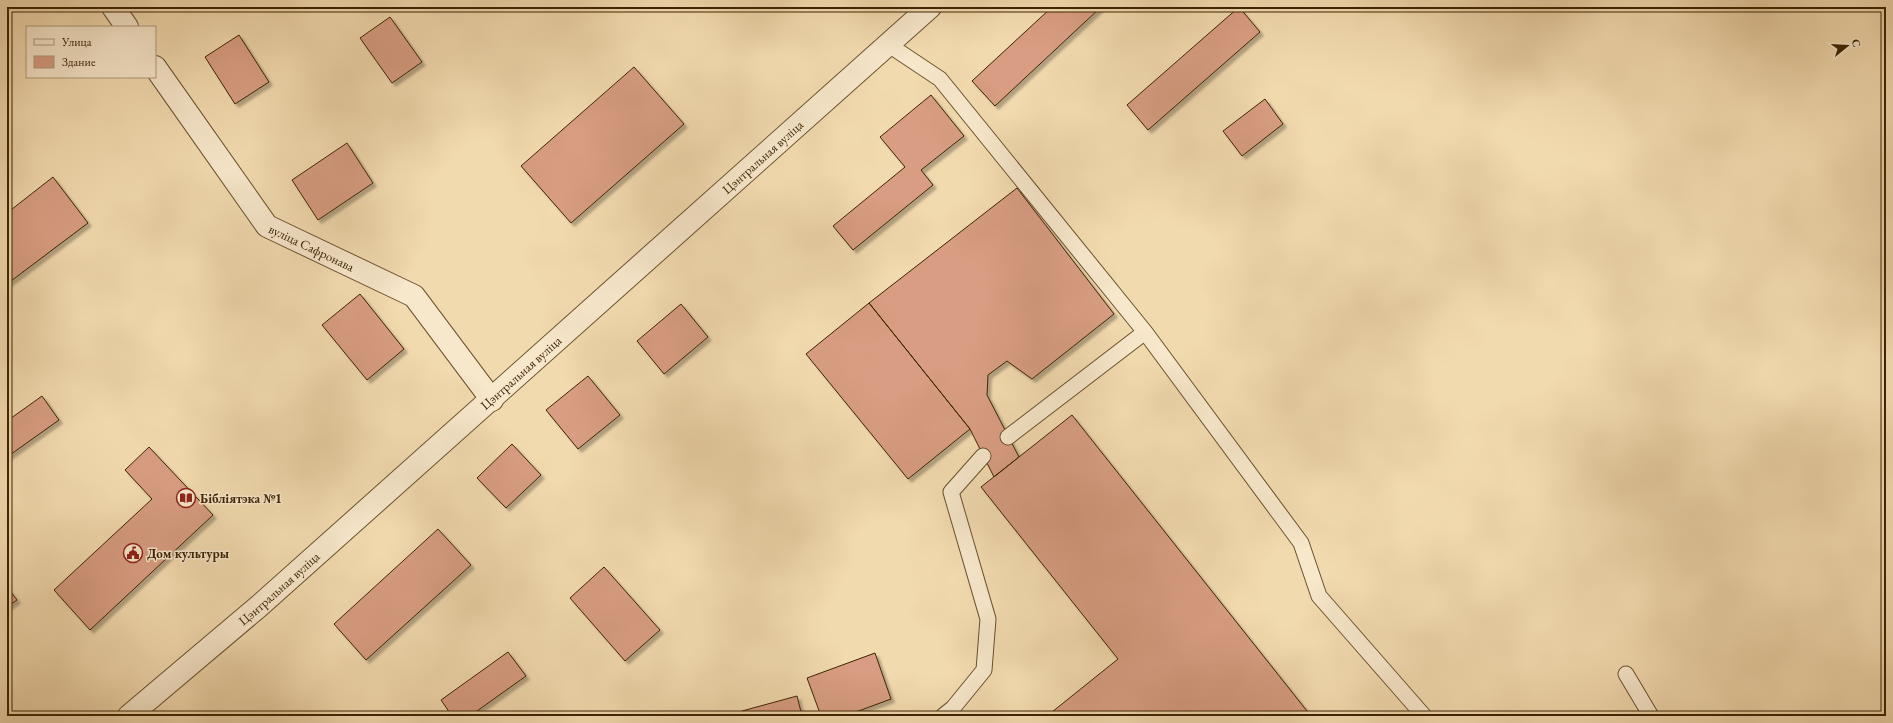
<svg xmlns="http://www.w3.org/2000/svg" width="1893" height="723" font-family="'EB Garamond',serif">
	<defs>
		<filter id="shadow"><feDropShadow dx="3.5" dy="3.5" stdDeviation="1" flood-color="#0004"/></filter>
	</defs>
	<rect width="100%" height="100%" fill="#f2daaf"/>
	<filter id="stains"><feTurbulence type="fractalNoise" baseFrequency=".005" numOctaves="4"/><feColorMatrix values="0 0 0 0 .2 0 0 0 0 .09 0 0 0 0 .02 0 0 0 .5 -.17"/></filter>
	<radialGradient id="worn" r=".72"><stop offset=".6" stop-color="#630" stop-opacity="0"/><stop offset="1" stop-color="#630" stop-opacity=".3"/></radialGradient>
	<!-- building -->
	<path fill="#d89d82" stroke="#3d2403" filter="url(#shadow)" d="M1052 7H1101L995 106 972 81Z
		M1239 7 1260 32 1148 130 1127 105Z
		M390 17 422 62 392 83 360 38Z
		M239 35 269 82 235 104 205 57Z
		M634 67 684 124 571 223 521 166Z
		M931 95 964 136 921 170 933 185 853 250 833 226 905 167 880 137Z
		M1265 99 1283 124 1242 156 1223 131Z
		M347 143 373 183 318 220 292 180Z
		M53 177 88 223 7 284V213Z
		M1017 188 1114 314 1032 379 1007 361 988 375 987 395 1019 457 994 477 970 429 869 303Z
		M360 294 404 349 367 380 322 325Z
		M869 303 970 429 908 479 806 354Z
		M681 304 708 337 664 374 637 341Z
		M588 376 620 415 578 449 546 410Z
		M42 396 59 420 7 457V421Z
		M1072 415 1311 716H1047L1118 659 981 487Z
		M512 444 541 475 506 508 477 478Z
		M149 447 213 515 90 630 54 590 152 499 125 470Z
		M438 529 471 565 366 660 334 624Z
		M604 567 660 630 625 661 570 598Z
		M7 587 17 600 7 607Z
		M508 652 526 676 470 716H452L441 700Z
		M875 653 891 699 845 716H821L807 678Z
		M797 696 802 716H743L742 711Z"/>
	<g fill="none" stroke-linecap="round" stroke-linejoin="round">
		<!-- lane casing -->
		<g stroke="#6a522e" stroke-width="17">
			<path id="lane" d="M889 45 940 79 1145 332 1301 543 1319 596 1424 716
				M1008 437 1145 332
				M1626 674 1651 716
				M943 716 953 708 984 670 988 619 951 492 983 456"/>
		</g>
		<!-- street casing -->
		<g stroke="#6a522e" stroke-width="24">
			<g id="street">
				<path d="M113 7 127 27"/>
				<path id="s1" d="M155 67 267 226 414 296 492 400"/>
				<path id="s2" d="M129 716 258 607 930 7"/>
			</g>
		</g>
		<!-- lane -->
		<use href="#lane" stroke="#f7e7cb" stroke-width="15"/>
		<!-- street -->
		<use href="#street" stroke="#f7e7cb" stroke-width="22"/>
	</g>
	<!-- icons -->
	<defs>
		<g id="library-ring" transform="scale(1)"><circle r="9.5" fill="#f7e7cb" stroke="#8f2418" stroke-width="1.5"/><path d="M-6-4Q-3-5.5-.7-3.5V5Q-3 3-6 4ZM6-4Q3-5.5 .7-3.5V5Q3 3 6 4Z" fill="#8f2418"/></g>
		<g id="civic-ring" transform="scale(1)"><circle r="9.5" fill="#f7e7cb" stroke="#8f2418" stroke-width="1.5"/><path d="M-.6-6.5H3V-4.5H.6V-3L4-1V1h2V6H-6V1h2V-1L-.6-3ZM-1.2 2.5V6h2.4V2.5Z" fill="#8f2418"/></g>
	</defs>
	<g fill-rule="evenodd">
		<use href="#library-ring" x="186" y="498"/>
		<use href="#civic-ring" x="133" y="553"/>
	</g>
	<g text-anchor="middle" stroke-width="3" stroke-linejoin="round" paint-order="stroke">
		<!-- street labels -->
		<g font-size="13" fill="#3d2403" stroke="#f7e7cb">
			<text dy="5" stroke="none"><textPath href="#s2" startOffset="845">Цэнтральная вуліца</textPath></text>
			<text dy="5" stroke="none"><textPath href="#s1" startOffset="244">вуліца Сафронава</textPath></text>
			<text dy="5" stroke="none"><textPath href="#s2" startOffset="521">Цэнтральная вуліца</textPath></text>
			<text dy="5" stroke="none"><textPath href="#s2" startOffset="197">Цэнтральная вуліца</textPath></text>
		</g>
		<!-- poi labels -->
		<g font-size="13" font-weight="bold" fill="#3d2403" stroke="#f7e7cb" text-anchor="start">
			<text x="200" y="503">Бібліятэка №1</text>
			<text x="147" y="558">Дом культуры</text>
		</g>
	</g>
	<!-- margin -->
	<rect width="1893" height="723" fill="none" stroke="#f2daaf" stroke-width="24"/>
	<rect x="8" y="8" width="1877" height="707" fill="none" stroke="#3d2403" stroke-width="2"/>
	<rect x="12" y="12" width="1869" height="699" fill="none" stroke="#3d2403"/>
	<!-- legend -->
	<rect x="26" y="26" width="130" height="52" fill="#f7e7cb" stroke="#ad997b"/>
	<rect x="34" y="39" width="20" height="6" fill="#f7e7cb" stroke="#ad997b"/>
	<text x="62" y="46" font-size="12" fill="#3d2403">Улица</text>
	<rect x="34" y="56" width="20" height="12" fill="#d89d82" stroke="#ad997b"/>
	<text x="62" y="66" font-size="12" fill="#3d2403">Здание</text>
	<!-- north arrow -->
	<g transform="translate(1847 46) rotate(72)" stroke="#f7e7cb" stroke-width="3" paint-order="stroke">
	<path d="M0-3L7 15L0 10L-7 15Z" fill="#3d2403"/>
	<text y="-6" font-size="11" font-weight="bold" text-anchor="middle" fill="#3d2403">С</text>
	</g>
	<rect width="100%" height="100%" filter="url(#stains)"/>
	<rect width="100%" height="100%" fill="url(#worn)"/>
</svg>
